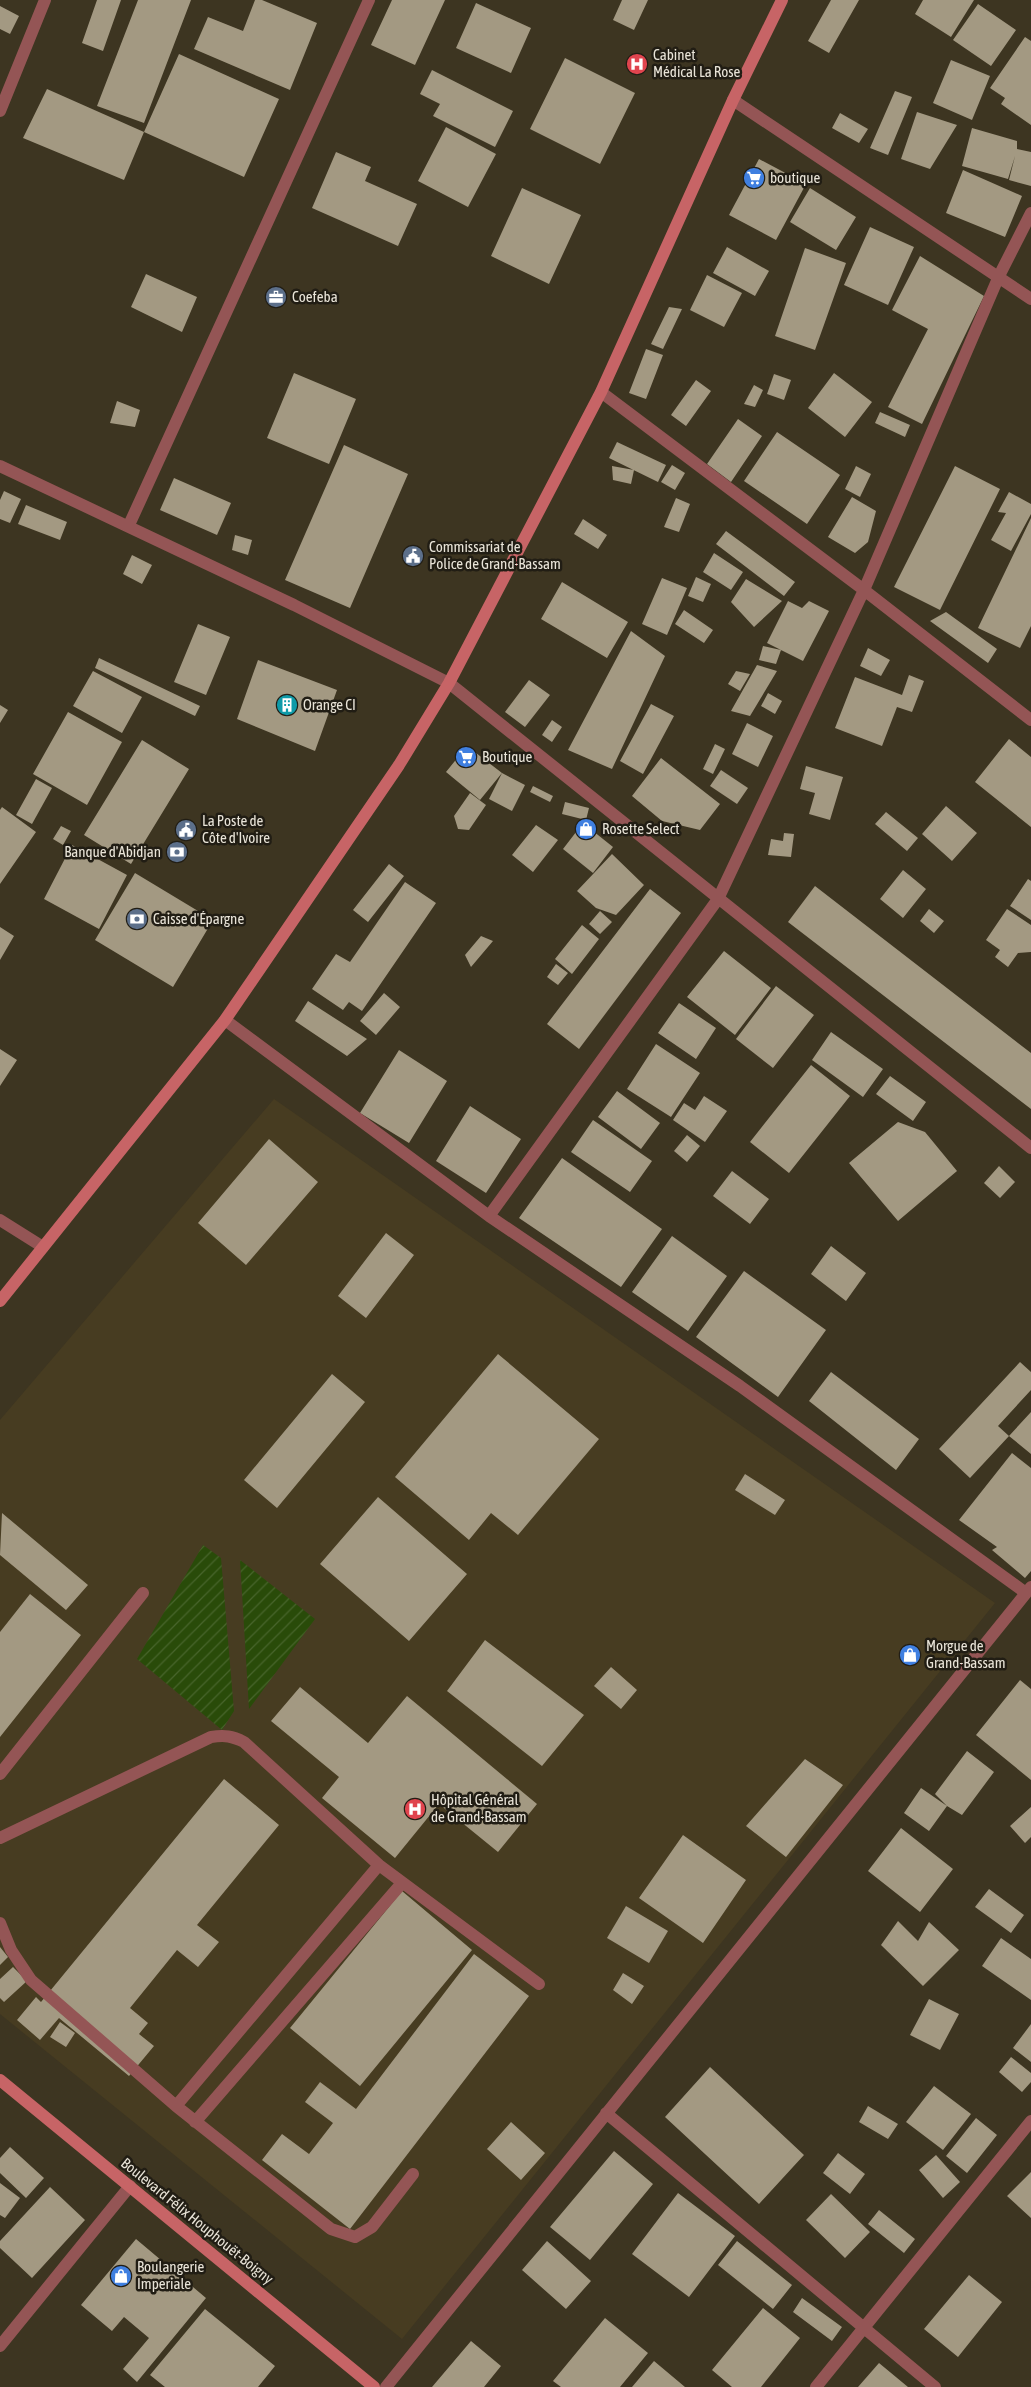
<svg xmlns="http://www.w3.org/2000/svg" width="1031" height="2387" font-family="'Asap Condensed',sans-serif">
	<defs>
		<pattern id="garden-furrows" width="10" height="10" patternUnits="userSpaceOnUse" patternTransform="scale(1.25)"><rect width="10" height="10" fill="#294b09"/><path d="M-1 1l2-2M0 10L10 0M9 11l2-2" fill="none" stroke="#48652c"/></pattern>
	</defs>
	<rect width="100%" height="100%" fill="#3d3521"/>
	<!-- built -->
	<path fill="#473c21" d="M274 1099 995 1603 402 2339 0 2014V1420Z"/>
	<!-- garden -->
	<path fill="url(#garden-furrows)" d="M203 1545 221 1558 234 1711 222 1730 137 1659Z
		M240 1560 315 1619 249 1709Z"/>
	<!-- building -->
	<path fill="#a39982" d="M97 0H121L103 51 82 43Z
		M138 0H191L144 123 97 106Z
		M255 0H262L317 23 290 90 194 49 208 17 243 31Z
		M392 0H445L415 65 371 45Z
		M622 0H648L634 30 613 20Z
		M831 0H859L829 53 808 41Z
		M923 0H974L951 37 915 14Z
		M476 3 531 28 511 73 456 48Z
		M978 4 1016 30 991 66 953 40Z
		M0 6 19 16 10 34 0 29Z
		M1025 37 1031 41V125L1001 104 1005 98 990 88Z
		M179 54 279 99 244 177 144 132Z
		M565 58 635 93 600 164 530 129Z
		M951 60 990 76 972 120 933 103Z
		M432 70 513 111 495 147 433 116 440 104 420 94Z
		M47 89 144 132 124 180 23 138Z
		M895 91 912 97 888 155 870 148Z
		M917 112 957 125 930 169 901 159Z
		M840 113 868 129 859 143 832 128Z
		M446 127 496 154 468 207 418 181Z
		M972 128 1017 141V149L1031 152V186L1009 180 1015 156 1008 179 962 166Z
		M336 152 371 167 365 181 417 204 398 246 312 208Z
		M759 159 806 184 776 240 729 215Z
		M963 170 1022 196 1005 237 946 213Z
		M522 188 581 215 549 284 491 256Z
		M810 188 856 217 836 250 790 222Z
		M870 227 914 247 888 305 844 285Z
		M727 247 769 271 755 296 713 273Z
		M805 248 846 263 815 350 775 336Z
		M920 256 984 296 922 424 888 407 928 329 892 310Z
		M146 274 197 297 182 332 131 307Z
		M707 275 742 293 724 327 690 310Z
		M669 307 682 309 663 349 651 344Z
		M646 349 663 355 646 399 629 393Z
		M294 373 356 399 329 464 267 438Z
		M834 373 872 402 845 437 808 408Z
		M774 374 791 380 784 400 767 394Z
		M696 380 711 391 686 426 671 415Z
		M754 385 763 390 755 407 744 404Z
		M117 401 140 410 135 427 110 423Z
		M880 412 910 425 905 437 875 423Z
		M738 419 762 436 731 482 707 464Z
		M777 432 840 475 807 524 744 481Z
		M617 442 666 465 658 482 609 458Z
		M344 445 408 474 350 608 285 580Z
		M672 465 685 473 675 490 661 482Z
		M612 466 634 470 631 484 613 480Z
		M856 466 871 474 860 497 845 489Z
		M955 466 1000 489 940 610 894 587Z
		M174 478 231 503 217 535 160 510Z
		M4 491 21 499 10 523 0 519V500Z
		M1009 492 1031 504V514L1011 551 991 540 1006 513 998 512Z
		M852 497 876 511 868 542 855 553 828 537Z
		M676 498 690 504 679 532 664 527Z
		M26 505 67 522 60 540 18 524Z
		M1031 518V626L1020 648 978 628Z
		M583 519 607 535 598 549 574 534Z
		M726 531 795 582 784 596 716 544Z
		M235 535 252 540 248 555 232 550Z
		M714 553 743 572 731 590 703 572Z
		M132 555 152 565 142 584 123 574Z
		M696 577 711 584 703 602 688 596Z
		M662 578 687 588 667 635 642 624Z
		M746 579 782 601 754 627 731 602Z
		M562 582 628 622 607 658 541 619Z
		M788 601 802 608 809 601 829 611 803 661 767 643Z
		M684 610 713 630 704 643 675 624Z
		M946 612 997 649 988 663 930 621Z
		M198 624 230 637 206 695 174 682Z
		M631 631 665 656 612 769 568 750Z
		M763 646 781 650 776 664 759 660Z
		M868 648 890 660 881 676 860 666Z
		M99 658 200 706 195 716 95 668Z
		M258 660 337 690 315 751 237 719Z
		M757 665 777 671 750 716 731 711Z
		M93 671 142 697 122 733 73 706Z
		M736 671 750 674 740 691 728 684Z
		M909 675 924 681 912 712 897 707 882 746 835 728 855 677 902 695Z
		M529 680 550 695 525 727 505 712Z
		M768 693 782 701 775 714 761 706Z
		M651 704 674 716 643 774 620 761Z
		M0 705 8 710 0 723Z
		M68 712 122 742 87 805 33 774Z
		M552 720 562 727 552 742 542 735Z
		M747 723 773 736 758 767 732 754Z
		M1009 739 1031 757V827L975 782Z
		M142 740 189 769 131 864 84 835Z
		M715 744 725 749 713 774 703 769Z
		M467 746 502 773 480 800 446 772Z
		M661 758 720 804 700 830 662 821 632 796Z
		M806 766 843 777 830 820 809 814 815 793 800 789Z
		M721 770 748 788 737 804 710 786Z
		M502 773 525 785 512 811 489 799Z
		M36 779 52 788 32 824 16 815Z
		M533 786 553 796 550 802 530 792Z
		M470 793 486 805 469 830 458 829 454 816Z
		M565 802 589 808 586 820 562 814Z
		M946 806 977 833 952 861 922 834Z
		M2 807 36 832 0 884V810Z
		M886 812 918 838 907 851 875 824Z
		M583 823 613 847 593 873 563 849Z
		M536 825 558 840 533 872 512 855Z
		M61 826 71 831 63 845 53 839Z
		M784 833 794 834 791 857 768 855 771 839 783 841Z
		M72 845 127 875 99 929 44 899Z
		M612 854 644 885 616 915 596 908 577 891Z
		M389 864 404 876 368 922 353 910Z
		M903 870 926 889 903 918 880 899Z
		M135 873 213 920 173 987 95 940Z
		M1028 879 1031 881V920L1010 906Z
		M405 882 436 903 362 1011 349 1002 343 1010 312 989 336 954 350 962Z
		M815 886 1031 1053V1109L788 922Z
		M650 889 681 913 579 1049 547 1024Z
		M929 909 944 921 934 933 920 921Z
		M1007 909 1031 925V952L1018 953 1008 967 995 957 1000 950 986 940Z
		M600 911 612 922 600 934 589 924Z
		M582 925 599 939 572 974 555 959Z
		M0 927 14 936 0 960Z
		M481 936 493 941 471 967 465 955Z
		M724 951 771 988 735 1035 687 997Z
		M556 964 568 973 558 985 547 977Z
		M776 986 814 1015 773 1068 736 1039Z
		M384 993 400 1007 376 1035 360 1021Z
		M308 1001 367 1039 347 1056 295 1021Z
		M679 1003 716 1028 696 1059 658 1033Z
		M831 1032 883 1069 863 1097 812 1060Z
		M656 1044 700 1073 671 1117 627 1089Z
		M0 1049 17 1060 0 1086Z
		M399 1050 447 1081 409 1143 360 1113Z
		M811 1065 850 1096 789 1173 750 1142Z
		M890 1076 926 1102 913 1121 876 1094Z
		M617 1091 660 1123 641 1149 598 1117Z
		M704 1096 727 1111 705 1142 673 1120 684 1103 695 1110Z
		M470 1106 521 1139 486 1193 436 1161Z
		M593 1120 652 1161 630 1192 571 1152Z
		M898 1122 925 1132 957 1171 898 1221 849 1163Z
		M687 1135 700 1146 687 1162 674 1151Z
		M269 1139 318 1182 246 1265 198 1223Z
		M562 1158 662 1229 621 1287 519 1218Z
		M999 1166 1015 1182 1000 1198 984 1183Z
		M732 1171 769 1199 750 1224 713 1196Z
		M386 1233 414 1255 366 1318 338 1296Z
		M672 1236 727 1276 688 1331 632 1292Z
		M831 1246 866 1273 846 1301 811 1274Z
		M744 1271 826 1330 778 1397 696 1337Z
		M498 1354 599 1439 518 1535 491 1513 469 1540 395 1477Z
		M1020 1362 1031 1372V1390L998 1426 1009 1436 970 1478 939 1449Z
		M831 1372 919 1439 896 1470 809 1401Z
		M332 1374 365 1402 277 1508 244 1480Z
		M1031 1412V1454L1009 1436Z
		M1012 1453 1031 1468V1571L1025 1578 992 1550 997 1547 959 1520Z
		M745 1474 785 1500 775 1515 735 1490Z
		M378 1497 467 1574 409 1641 320 1564Z
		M2 1513 88 1585 66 1610 0 1555Z
		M30 1594 81 1635 0 1737V1632Z
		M485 1640 584 1715 542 1766 447 1691Z
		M611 1667 637 1690 621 1709 594 1686Z
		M1020 1680 1031 1689V1780L976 1735Z
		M300 1687 368 1743 407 1696 537 1804 498 1852 439 1804 395 1858 322 1798 339 1777 271 1721Z
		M967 1751 994 1772 962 1815 947 1806 935 1794Z
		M805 1759 843 1785 786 1857 746 1826Z
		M224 1779 279 1825 197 1925 219 1942 198 1967 177 1950 130 2008 148 2023 139 2034 154 2046 129 2076 59 2018 40 2040 17 2020 36 1997 41 2002Z
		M921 1788 947 1806 929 1831 904 1813Z
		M1031 1807V1837L1025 1843 1010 1826Z
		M901 1828 953 1869 920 1912 868 1871Z
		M683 1835 746 1880 703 1943 639 1898Z
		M989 1889 1024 1915 1011 1933 975 1907Z
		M402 1891 472 1950 360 2086 290 2028Z
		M626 1906 668 1931 649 1963 607 1938Z
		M898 1921 918 1941 929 1922 959 1950 923 1986 881 1945Z
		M1001 1938 1031 1959V2000L982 1966Z
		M0 1947 8 1957 0 1965Z
		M474 1954 529 1996 350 2229 262 2160 282 2134 309 2154 333 2123 305 2102 320 2082 356 2109Z
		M13 1967 27 1981 4 2002 0 1998V1979Z
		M623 1973 644 1986 632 2004 613 1990Z
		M929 1999 959 2014 940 2050 910 2035Z
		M60 2022 75 2033 66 2047 50 2037Z
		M1031 2024V2062L1013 2048Z
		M1011 2057 1031 2073V2082L1022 2092 999 2072Z
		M710 2067 804 2155 759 2204 665 2117Z
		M934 2086 971 2114 943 2150 906 2122Z
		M868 2106 898 2124 888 2139 859 2122Z
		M976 2118 997 2135 967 2173 946 2156Z
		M511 2122 545 2153 521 2180 487 2149Z
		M10 2147 44 2178 26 2198 0 2173V2158Z
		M614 2151 653 2184 590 2260 550 2227Z
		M838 2153 865 2174 850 2194 823 2173Z
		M936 2155 960 2182 943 2198 919 2170Z
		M1031 2172V2218L1007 2196Z
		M0 2183 20 2198 5 2218 0 2215Z
		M50 2187 85 2220 32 2278 0 2248V2241Z
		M678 2193 735 2236 689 2297 632 2254Z
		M831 2194 870 2232 845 2258 806 2220Z
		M879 2210 915 2239 904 2253 868 2224Z
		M136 2239 206 2298 137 2382 123 2369 149 2338 124 2317 112 2331 81 2305Z
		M547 2241 591 2281 566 2309 522 2270Z
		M737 2241 792 2285 773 2309 718 2265Z
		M969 2275 1002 2302 958 2357 924 2329Z
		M802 2298 842 2327 832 2341 793 2312Z
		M763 2308 800 2338 761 2387H732L712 2370Z
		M205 2309 275 2366 258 2387H165L150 2375Z
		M605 2318 648 2353 620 2387H561L553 2381Z
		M471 2341 501 2366 484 2387H432Z
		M654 2361 685 2387H632Z
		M879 2363 908 2387H858Z"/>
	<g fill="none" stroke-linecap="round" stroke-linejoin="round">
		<!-- lane -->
		<path stroke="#945555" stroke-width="12" d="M0 1774 143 1593
			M0 1838 211 1737C225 1735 232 1736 244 1742L379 1865 539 1984
			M0 1923 11 1950 31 1980 176 2106 331 2229 355 2237 372 2227 413 2174
			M176 2106 379 1865
			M195 2122 402 1883"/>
		<!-- street -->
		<path stroke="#945555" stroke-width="12" d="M733 100 1031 299
			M0 111 45 0
			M601 392 864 590 1031 720
			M0 466 294 605 449 683 1031 1148
			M129 525 369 0
			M225 1020 489 1216 740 1386 1026 1593
			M489 1216 718 899 864 590 999 276 1031 213
			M0 1220 43 1247
			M606 2113 935 2387
			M0 2346 130 2186
			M386 2387 1031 1587
			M816 2387 1031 2121"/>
		<!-- secondary -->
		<path stroke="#c76466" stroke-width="12" d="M0 1301 225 1020 399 765 449 683 601 392 733 100 782 0
			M0 2080 374 2387"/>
	</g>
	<!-- icons -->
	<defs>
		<g id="hospital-disc" transform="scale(1.125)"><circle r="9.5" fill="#e0444e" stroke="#211d14"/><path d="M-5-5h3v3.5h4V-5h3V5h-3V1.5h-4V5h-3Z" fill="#fff"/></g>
		<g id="supermarket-disc" transform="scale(1.125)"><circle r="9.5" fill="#3f7fe0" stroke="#211d14"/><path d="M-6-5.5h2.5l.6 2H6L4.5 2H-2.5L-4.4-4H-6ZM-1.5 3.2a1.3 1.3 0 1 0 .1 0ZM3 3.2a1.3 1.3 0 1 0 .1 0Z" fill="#fff"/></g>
		<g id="office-disc" transform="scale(1.125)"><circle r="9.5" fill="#5c6f8a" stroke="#211d14"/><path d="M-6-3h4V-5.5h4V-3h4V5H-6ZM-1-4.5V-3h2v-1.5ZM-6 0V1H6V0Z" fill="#fff"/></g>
		<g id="civic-disc" transform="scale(1.125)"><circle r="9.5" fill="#5c6f8a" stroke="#211d14"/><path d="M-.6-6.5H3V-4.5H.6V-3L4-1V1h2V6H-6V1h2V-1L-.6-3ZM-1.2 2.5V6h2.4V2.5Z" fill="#fff"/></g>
		<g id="building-disc" transform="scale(1.125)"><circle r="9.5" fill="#0f9aa8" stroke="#211d14"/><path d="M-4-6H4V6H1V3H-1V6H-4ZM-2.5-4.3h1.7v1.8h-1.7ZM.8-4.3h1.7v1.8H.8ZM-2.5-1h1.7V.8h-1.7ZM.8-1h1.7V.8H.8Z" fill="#fff"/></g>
		<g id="shop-disc" transform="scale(1.125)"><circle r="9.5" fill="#3f7fe0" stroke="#211d14"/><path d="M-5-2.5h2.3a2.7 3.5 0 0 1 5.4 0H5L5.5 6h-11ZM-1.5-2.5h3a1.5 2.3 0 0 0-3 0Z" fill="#fff"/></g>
		<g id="bank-disc" transform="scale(1.125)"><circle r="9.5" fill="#5c6f8a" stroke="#211d14"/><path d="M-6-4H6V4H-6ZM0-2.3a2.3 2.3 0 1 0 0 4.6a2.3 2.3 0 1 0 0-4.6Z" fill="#fff"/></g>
	</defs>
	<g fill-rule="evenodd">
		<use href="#hospital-disc" x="637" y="64"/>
		<use href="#supermarket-disc" x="754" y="178"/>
		<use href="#office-disc" x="276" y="297"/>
		<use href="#civic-disc" x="413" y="556"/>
		<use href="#building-disc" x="287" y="705"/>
		<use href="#supermarket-disc" x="466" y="757"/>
		<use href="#shop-disc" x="586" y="829"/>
		<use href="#civic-disc" x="186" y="830"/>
		<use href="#bank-disc" x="177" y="852"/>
		<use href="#bank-disc" x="137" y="919"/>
		<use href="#shop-disc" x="910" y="1655"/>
		<use href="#hospital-disc" x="415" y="1809"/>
		<use href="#shop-disc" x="121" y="2276"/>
	</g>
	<g text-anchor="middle" stroke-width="5" stroke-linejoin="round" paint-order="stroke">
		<!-- poi labels -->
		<g font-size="15" fill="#e9e4d8" stroke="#211d14" text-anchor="start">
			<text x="653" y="60">Cabinet<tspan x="653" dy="17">Médical La Rose</tspan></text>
			<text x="770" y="183">boutique</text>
			<text x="292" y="302">Coefeba</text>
			<text x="429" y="552">Commissariat de<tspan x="429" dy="17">Police de Grand-Bassam</tspan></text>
			<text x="303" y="710">Orange CI</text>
			<text x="482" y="762">Boutique</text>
			<text x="202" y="826">La Poste de<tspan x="202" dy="17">Côte d'Ivoire</tspan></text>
			<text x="602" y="834">Rosette Select</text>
			<text x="161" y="857" text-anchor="end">Banque d'Abidjan</text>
			<text x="153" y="924">Caisse d'Épargne</text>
			<text x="926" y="1651">Morgue de<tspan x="926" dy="17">Grand-Bassam</tspan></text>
			<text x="431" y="1805">Hôpital Général<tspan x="431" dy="17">de Grand-Bassam</tspan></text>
			<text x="137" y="2272">Boulangerie<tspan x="137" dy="17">Imperiale</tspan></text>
		</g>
		<!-- street labels -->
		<g font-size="15" fill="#e9e4d8" stroke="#211d14">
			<text transform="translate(197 2221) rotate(39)" y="5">Boulevard Félix Houphouët-Boigny</text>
		</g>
	</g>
</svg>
